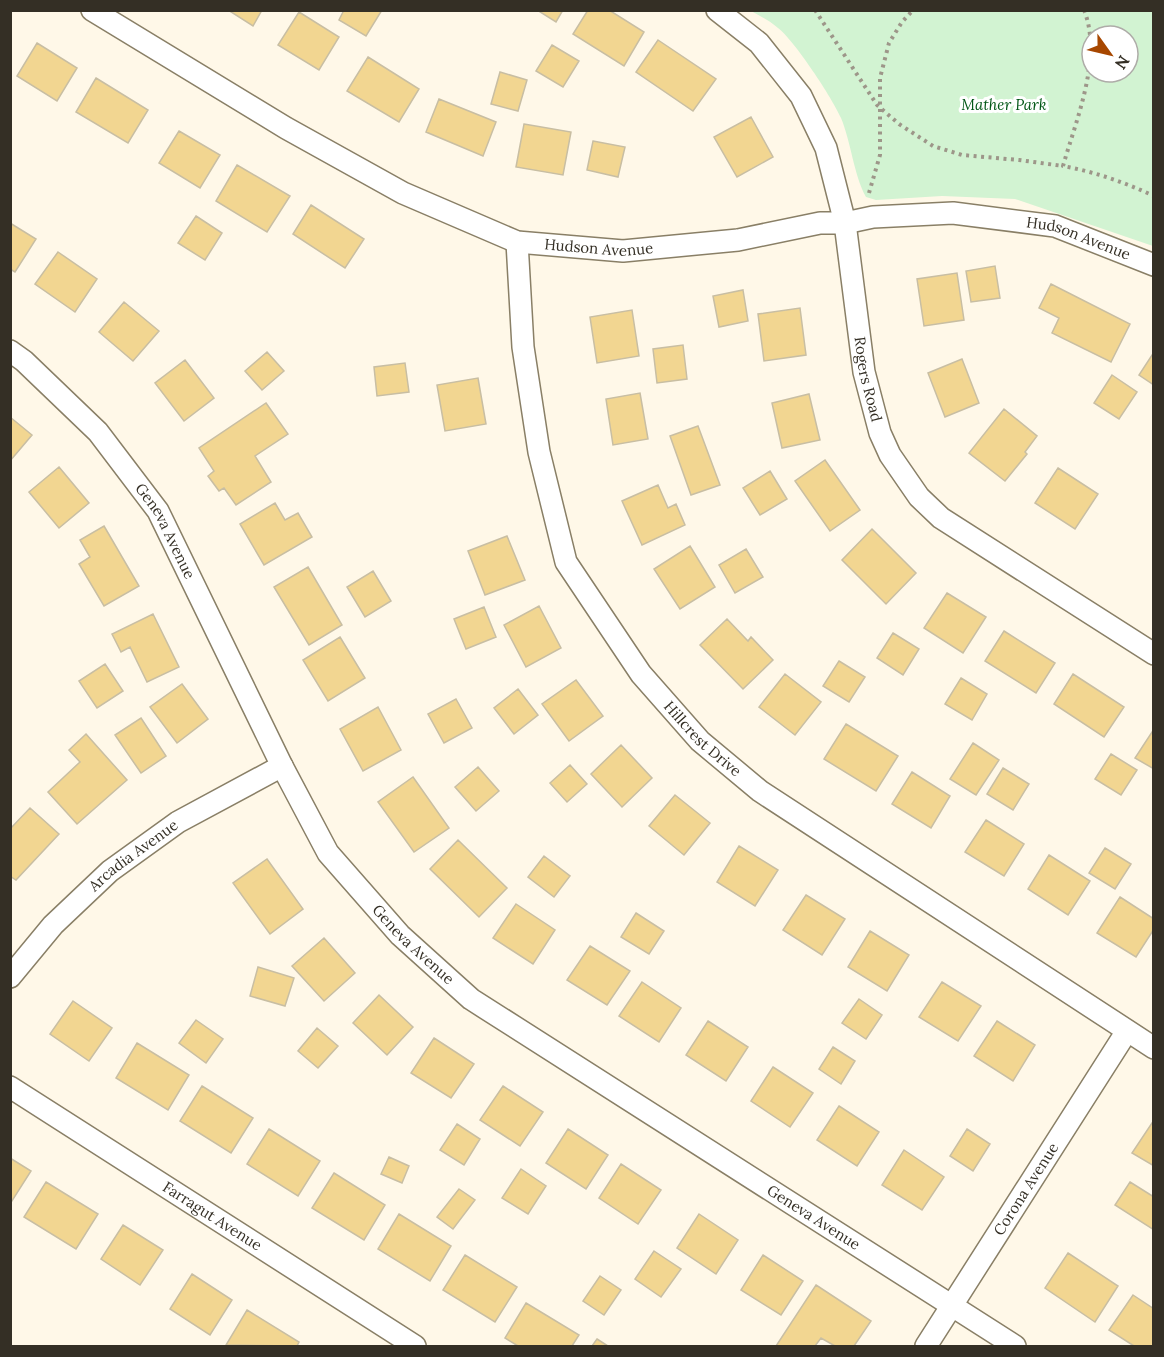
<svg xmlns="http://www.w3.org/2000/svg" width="1164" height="1357" font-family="Lora,serif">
	<rect width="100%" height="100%" fill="#fff8e8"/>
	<!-- green -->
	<path fill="#d2f3d2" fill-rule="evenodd" d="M751 11H1153V246L1015 199 942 196 876 200 866 197C854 176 851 142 841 118 833 99 794 40 778 28 770 21 760 16 751 11ZM1092 36H1128V72H1092Z"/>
	<!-- building -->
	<path fill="#f2d691" stroke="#c8bea3" stroke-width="1.5" d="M228 10H262L253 26Z
		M344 10H382L366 36 339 20Z
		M537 10H563L556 22Z
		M588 10H609L644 32 624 66 573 34Z
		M299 12 339 37 319 70 278 45Z
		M658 40 716 79 693 111 636 72Z
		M37 43 77 68 57 101 17 76Z
		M552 45 579 61 563 87 536 71Z
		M368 57 419 89 399 122 347 91Z
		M500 72 527 80 518 111 491 104Z
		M96 78 148 110 128 143 76 112Z
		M439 99 496 122 483 156 426 132Z
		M751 117 773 157 737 177 714 137Z
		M524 124 571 132 563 175 516 167Z
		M179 131 220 155 200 188 159 163Z
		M593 141 625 147 618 177 587 170Z
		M237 165 290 196 267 232 216 201Z
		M311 205 364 239 345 268 293 234Z
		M196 216 222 233 205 260 178 243Z
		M10 223 36 239 15 272 10 269Z
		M58 252 97 279 75 312 35 284Z
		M995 266 1000 298 971 302 966 271Z
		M957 273 964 320 924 326 917 279Z
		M1051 284 1130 324 1111 362 1052 333 1059 318 1039 308Z
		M743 290 748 321 719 327 713 296Z
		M124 302 159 331 133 361 99 332Z
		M800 308 806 355 764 361 758 314Z
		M632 310 639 356 597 363 590 317Z
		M683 345 687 379 657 383 653 349Z
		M267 352 284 371 262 390 245 371Z
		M1154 352V385L1139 375Z
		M962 359 979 403 945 417 928 373Z
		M185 360 214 398 184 421 155 383Z
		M405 363 409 392 377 396 374 367Z
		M1112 375 1137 392 1119 419 1094 403Z
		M478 378 486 424 445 431 437 385Z
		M640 393 648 439 613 445 606 399Z
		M809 394 820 440 782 448 772 403Z
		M266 403 288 434 255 456 271 482 236 505 224 488 219 491 208 476 214 471 199 448Z
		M1004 409 1037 436 1025 452 1027 454 1005 481 969 453Z
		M10 417 32 435 10 461Z
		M698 426 720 485 691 495 670 436Z
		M825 460 860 510 830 531 795 481Z
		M59 467 89 503 59 528 29 492Z
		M1058 468 1098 494 1075 529 1035 503Z
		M770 471 787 499 760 515 743 488Z
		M658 485 668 508 676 504 685 525 642 545 622 501Z
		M275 503 285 520 298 513 312 537 264 565 240 524Z
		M104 526 139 586 104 606 79 564 90 557 80 540Z
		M872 529 916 573 886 604 842 560Z
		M507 536 525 580 485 595 468 551Z
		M690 546 715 587 680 609 654 569Z
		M746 549 763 577 735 593 719 565Z
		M308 567 342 625 309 645 274 587Z
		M373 571 391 601 365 617 347 587Z
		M947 593 986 617 963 653 924 628Z
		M539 606 561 648 526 667 504 625Z
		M484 607 496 637 466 649 454 619Z
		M153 614 179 667 147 682 130 647 121 652 112 634Z
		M727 619 748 641 751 637 773 660 743 689 700 645Z
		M1004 631 1055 663 1036 693 985 661Z
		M893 633 919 649 903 675 877 658Z
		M340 637 365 678 328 701 303 660Z
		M839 661 865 677 849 702 823 686Z
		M105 664 123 691 97 708 79 681Z
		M785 674 821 702 795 735 759 707Z
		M1073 674 1124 707 1104 737 1054 704Z
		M961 678 987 694 972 720 945 704Z
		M576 680 603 716 569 741 542 704Z
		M182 684 208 719 177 743 150 707Z
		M518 689 538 715 514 734 494 708Z
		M456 699 472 728 444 743 428 714Z
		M378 707 401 750 363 771 340 729Z
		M141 718 166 756 141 773 115 735Z
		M846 724 898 756 876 791 824 759Z
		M1154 729V769L1135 758Z
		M86 734 127 780 77 824 48 792 80 762 69 750Z
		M973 743 999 760 976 795 950 779Z
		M621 745 652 778 622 807 591 774Z
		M1111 754 1137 770 1121 795 1095 779Z
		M570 765 587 784 567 802 550 783Z
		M478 767 499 791 476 811 455 787Z
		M1003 768 1029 784 1013 810 987 794Z
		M912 772 950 796 931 828 892 804Z
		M413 777 449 828 414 852 378 802Z
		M675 795 710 823 684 855 649 826Z
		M30 808 59 834 16 880 10 876V829Z
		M986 820 1024 844 1004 876 965 852Z
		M458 840 507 888 479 917 430 869Z
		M739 846 778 870 755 906 717 882Z
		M1105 848 1131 864 1115 889 1089 873Z
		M1049 855 1090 881 1068 915 1028 889Z
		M544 856 570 876 554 897 528 877Z
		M267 859 303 909 270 934 233 883Z
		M806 895 845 919 822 955 783 930Z
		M1120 897 1154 919V929L1136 957 1097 933Z
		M516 904 555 930 533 964 493 938Z
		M636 913 664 931 649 954 621 937Z
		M870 931 909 955 887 991 848 967Z
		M324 938 355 973 324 1001 292 966Z
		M590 946 630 971 607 1005 567 980Z
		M258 967 294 978 285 1006 250 996Z
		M642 982 681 1008 659 1042 619 1016Z
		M942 982 981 1006 958 1041 919 1017Z
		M379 995 413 1027 387 1055 353 1023Z
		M859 999 882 1015 866 1039 842 1023Z
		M73 1001 112 1028 89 1061 50 1034Z
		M196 1020 223 1039 206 1063 179 1043Z
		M708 1021 748 1047 726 1081 686 1055Z
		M997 1021 1035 1045 1013 1081 974 1056Z
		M317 1028 338 1046 318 1068 298 1051Z
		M434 1038 474 1064 451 1098 411 1073Z
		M137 1043 189 1075 168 1110 116 1078Z
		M833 1047 855 1061 841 1084 819 1069Z
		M773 1067 813 1093 790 1127 751 1101Z
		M202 1086 253 1118 231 1153 180 1121Z
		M503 1086 543 1112 520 1146 480 1120Z
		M839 1106 879 1132 857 1166 817 1140Z
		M1154 1120V1166L1132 1153Z
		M457 1124 480 1139 464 1165 440 1150Z
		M269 1129 320 1161 298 1196 247 1164Z
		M568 1129 608 1155 586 1189 546 1163Z
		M967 1129 990 1144 973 1171 950 1156Z
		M904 1150 944 1177 922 1210 882 1185Z
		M389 1157 409 1166 402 1183 381 1174Z
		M10 1158 31 1171 10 1204Z
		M621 1164 661 1190 638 1224 599 1198Z
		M521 1169 546 1186 528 1214 502 1198Z
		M334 1173 385 1205 364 1240 312 1208Z
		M46 1182 98 1214 76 1249 24 1217Z
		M1130 1182 1154 1197V1230L1115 1205Z
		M459 1189 475 1200 453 1229 437 1217Z
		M399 1214 451 1246 430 1281 378 1249Z
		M699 1214 738 1240 716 1274 677 1248Z
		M123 1225 163 1250 140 1285 101 1259Z
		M654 1251 681 1269 661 1297 635 1279Z
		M1068 1253 1118 1286 1095 1322 1045 1288Z
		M465 1255 517 1287 495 1322 443 1290Z
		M763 1255 803 1281 781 1315 741 1290Z
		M192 1274 232 1300 210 1335 170 1309Z
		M600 1276 621 1290 604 1315 583 1301Z
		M816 1285 871 1321 854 1346H835L821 1338 815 1346H776Z
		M1133 1295 1154 1309V1346H1134L1109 1330Z
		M526 1303 579 1335 572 1346H518L505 1338Z
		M247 1310 299 1342 297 1346 226 1345Z
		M597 1339 608 1346H592Z"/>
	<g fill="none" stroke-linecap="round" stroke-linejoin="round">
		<!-- street casing -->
		<g stroke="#897f66" stroke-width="24">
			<g id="street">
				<path id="s1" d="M92 10 286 128 403 193 517 242 623 251 738 240 820 223H845L873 217 953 213 1055 226 1154 265"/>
				<path id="s2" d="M717 10 759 43 801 96 826 148 845 223 864 372 880 433 890 455 919 497 941 518 1154 654"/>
				<path id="s3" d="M517 242 523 347 539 452 566 562 641 674 700 741 760 791 1154 1048"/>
				<path id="s4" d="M10 351 24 361 98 432 158 511 282 766 328 853 400 935 471 999 1015 1346"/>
				<path id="s5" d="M10 977 53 925 110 871 178 822 282 766"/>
				<path id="s6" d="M10 1087 415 1346"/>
				<path id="s7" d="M926 1346 1127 1031"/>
			</g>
		</g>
		<!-- path -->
		<path stroke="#9d9689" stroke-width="4" stroke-dasharray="3 4.5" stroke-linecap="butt" d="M815 10 877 105 899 124 933 146 962 155 1019 160 1063 166
			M1084 10C1103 57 1076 120 1063 166 1095 172 1124 182 1154 196
			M869 193 880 155V78L889 43 902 22 913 10"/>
		<!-- street -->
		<use href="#street" stroke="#fff" stroke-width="21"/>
	</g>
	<g text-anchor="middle" stroke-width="6" stroke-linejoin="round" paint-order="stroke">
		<!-- park labels -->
		<g font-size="15" font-style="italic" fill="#025716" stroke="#fff">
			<text x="1004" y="110">Mather Park</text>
		</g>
		<!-- street labels -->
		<g font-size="15" fill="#342f25" stroke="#fff">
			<text dy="5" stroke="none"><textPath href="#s1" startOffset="1053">Hudson Avenue</textPath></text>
			<text dy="5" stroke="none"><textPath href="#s1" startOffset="567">Hudson Avenue</textPath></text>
			<text dy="5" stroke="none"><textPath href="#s2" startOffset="414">Rogers Road</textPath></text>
			<text dy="5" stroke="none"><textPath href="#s4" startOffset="240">Geneva Avenue</textPath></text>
			<text dy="5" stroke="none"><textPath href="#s3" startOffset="549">Hillcrest Drive</textPath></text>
			<text dy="5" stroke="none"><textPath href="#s5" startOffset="174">Arcadia Avenue</textPath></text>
			<text dy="5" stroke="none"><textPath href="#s4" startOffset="726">Geneva Avenue</textPath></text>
			<text dy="5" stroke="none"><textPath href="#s7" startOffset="186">Corona Avenue</textPath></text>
			<text dy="5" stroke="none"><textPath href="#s6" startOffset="240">Farragut Avenue</textPath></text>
			<text dy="5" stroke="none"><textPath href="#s4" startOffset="1212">Geneva Avenue</textPath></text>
		</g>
	</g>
	<!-- border -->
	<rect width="1164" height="1357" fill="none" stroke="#342f25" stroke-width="24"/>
	<!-- north arrow -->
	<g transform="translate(1110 54) rotate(124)"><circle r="28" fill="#ffffff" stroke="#aeaca8" stroke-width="1.5"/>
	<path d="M0-4.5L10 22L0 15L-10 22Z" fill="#a74700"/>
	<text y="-9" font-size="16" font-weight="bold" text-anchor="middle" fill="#342f25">N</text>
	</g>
</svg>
